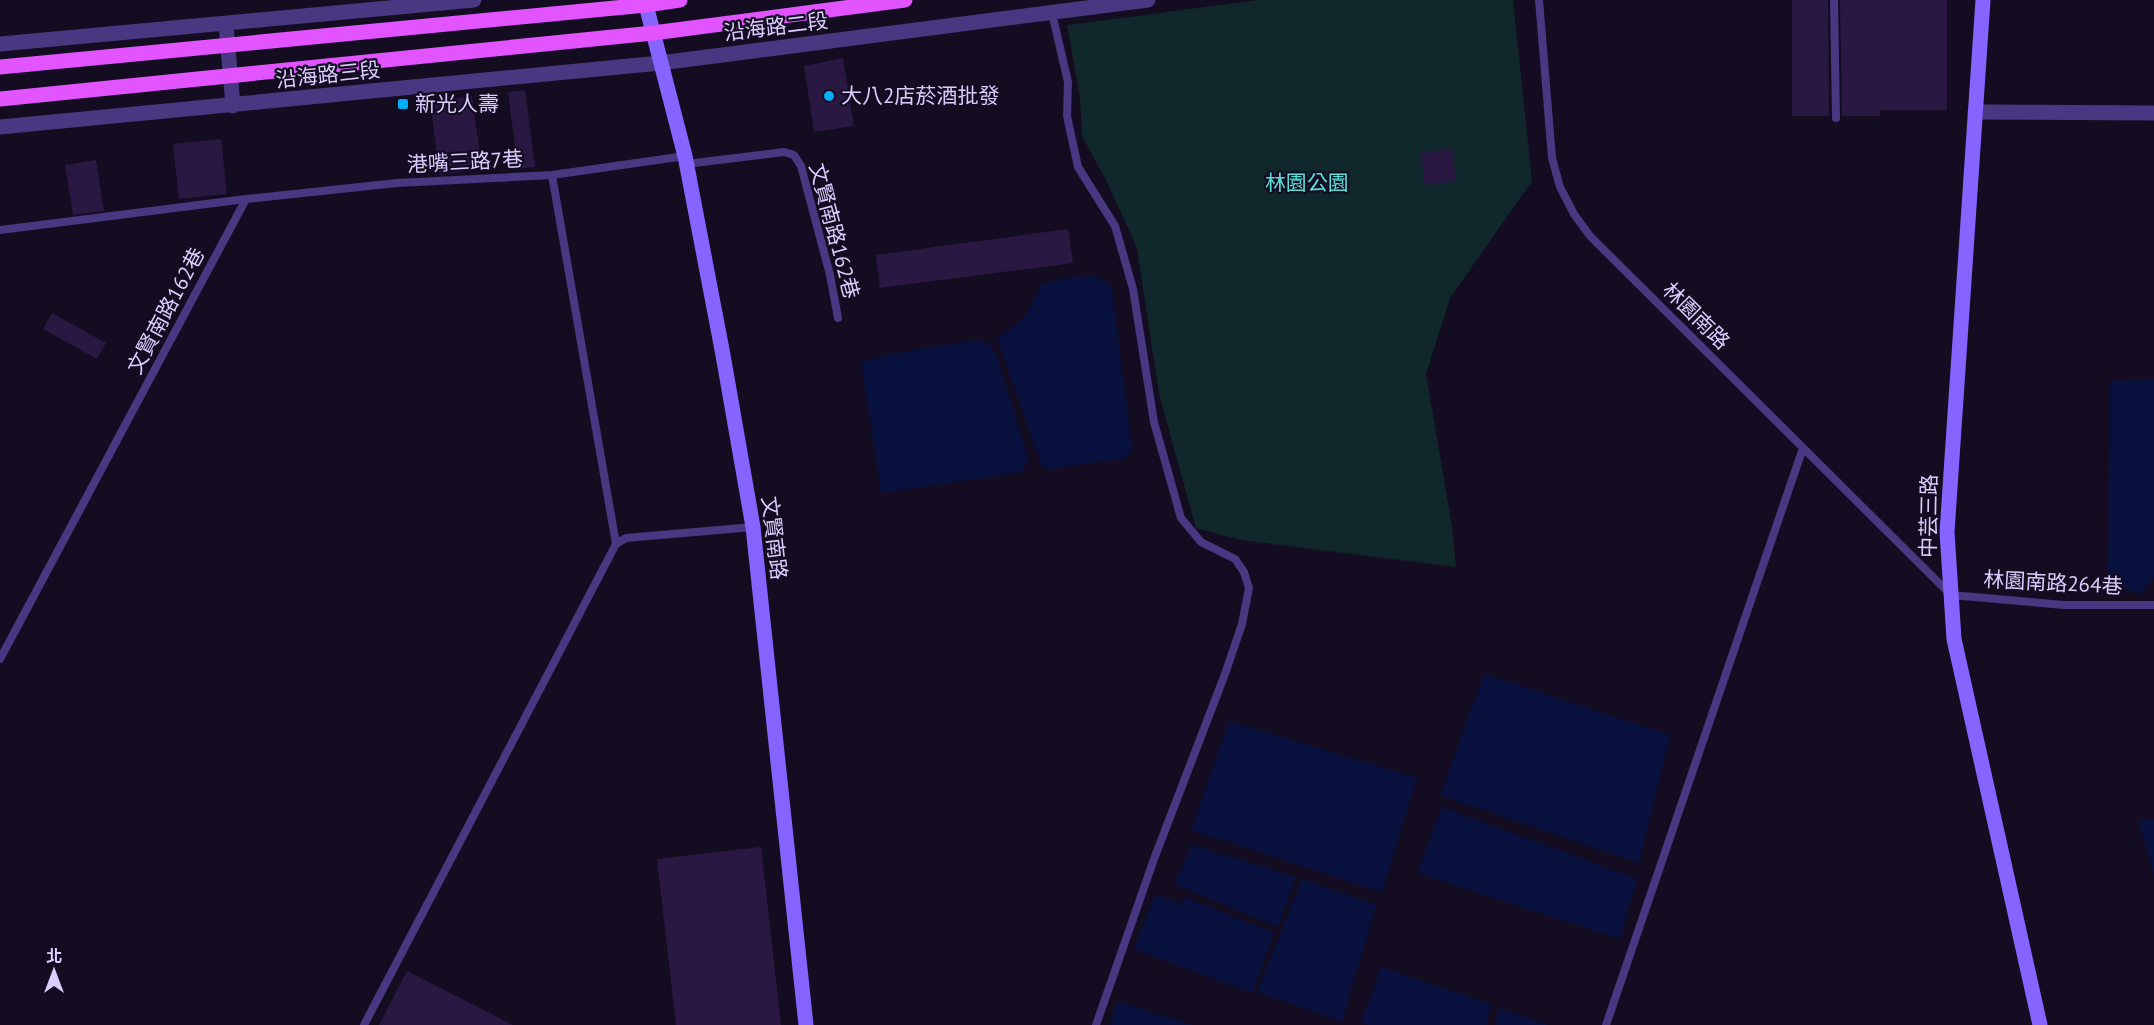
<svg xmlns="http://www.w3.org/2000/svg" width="2154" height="1025" font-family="'PT Sans','Noto Sans TC',sans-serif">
	<rect width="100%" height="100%" fill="#140d21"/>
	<!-- green -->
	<path fill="#10272b" d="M1259 0H1513L1532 181 1450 298 1426 374 1452 526 1456 567 1241 540 1196 528 1159 394 1137 248 1108 184 1082 136 1080 97 1067 25Z"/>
	<!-- water -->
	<path fill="#08113e" d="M1095 276 1104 280 1112 288 1132 449 1126 458 1050 469 1042 466 997 338 1022 320 1032 304 1040 286 1069 277Z
		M977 340 990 344 999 363 1028 458 1022 472 881 493 861 362 896 353Z
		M2154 380V578L2140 594 2108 582 2110 381Z
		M1484 674 1670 735 1639 863 1440 795Z
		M1229 721 1417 778 1382 892 1191 830Z
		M1442 807 1637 879 1620 939 1417 873Z
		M2138 819H2154V875Z
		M1192 845 1296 877 1278 927 1174 884Z
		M1302 879 1376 905 1342 1022 1257 992Z
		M1155 894 1180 904 1185 897 1274 933 1252 993 1134 949Z
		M1381 967 1491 1004 1486 1025H1368L1361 1023Z
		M1117 1001 1193 1025H1110Z
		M1500 1008 1549 1025H1495Z"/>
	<!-- building -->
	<path fill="#291842" d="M1792 0H1828L1829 116H1792Z
		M1840 0H1947V110H1880V116H1842Z
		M843 58 854 126 814 132 804 66Z
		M525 90 535 167 518 169 508 92Z
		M472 96 482 169 440 175 430 102Z
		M221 139 227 194 179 199 173 144Z
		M1452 149 1456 181 1425 185 1421 153Z
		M96 160 104 211 73 215 65 165Z
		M1068 229 1073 263 880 288 876 255Z
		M52 313 106 343 97 359 43 329Z
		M761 847 781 1025H676L657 859Z
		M407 971 513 1025H379Z"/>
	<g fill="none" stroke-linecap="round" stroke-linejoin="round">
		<!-- lane -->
		<path stroke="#483781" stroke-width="8" d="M1539 0 1552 158 1560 187 1574 214 1590 236 1951 595 2064 605H2154
			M1834 0 1836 118
			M1052 13 1068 82 1067 116 1078 167 1115 226 1133 289 1154 422 1181 518 1201 542 1235 559 1244 572 1249 588 1242 624 1225 674 1154 859 1096 1025
			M686 164 784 152 794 155 801 166 830 275 838 318
			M552 175 616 544
			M0 230 246 199 397 183 552 175 685 156
			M0 659 246 199
			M364 1025 616 544 626 538 753 527
			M1606 1025 1803 448"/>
		<!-- street -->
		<path stroke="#483781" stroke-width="15" d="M226 24 233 106
			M0 44 474 0
			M1975 112 2154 113
			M0 127 660 63 1148 0"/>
		<!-- secondary -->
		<path stroke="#8664ff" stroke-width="15" d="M1983 0 1947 532 1954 639 2040 1025
			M646 5 685 156 723 355 753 527 806 1025"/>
		<!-- primary -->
		<path stroke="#e154ff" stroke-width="15" d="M0 67 646 5 680 0
			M0 99 653 33 905 0"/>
	</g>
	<!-- markers -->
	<g fill="#00aef8" stroke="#140d21" stroke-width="2">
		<circle cx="829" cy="96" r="6"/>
		<rect x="397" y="98" width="12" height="12" rx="3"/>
	</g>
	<g text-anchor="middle" stroke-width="4.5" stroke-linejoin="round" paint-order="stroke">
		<!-- street labels -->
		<g font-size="21" fill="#dccdff" stroke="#140d21">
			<text transform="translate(776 27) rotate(-7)" y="7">沿海路二段</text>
			<text transform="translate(328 75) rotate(-6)" y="7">沿海路三段</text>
			<text transform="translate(465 162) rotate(-3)" y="7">港嘴三路7巷</text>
			<text transform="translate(834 231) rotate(75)" y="7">文賢南路162巷</text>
			<text transform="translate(166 311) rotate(-62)" y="7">文賢南路162巷</text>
			<text transform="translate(1696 316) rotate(45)" y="7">林園南路</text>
			<text transform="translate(1929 516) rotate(-89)" y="7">中芸三路</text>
			<text transform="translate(774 538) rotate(83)" y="7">文賢南路</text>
			<text transform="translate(2053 583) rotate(3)" y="7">林園南路264巷</text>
		</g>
		<!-- poi labels -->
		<g font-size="21" fill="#dccdff" stroke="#140d21" text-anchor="start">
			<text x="841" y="103">大八2店菸酒批發</text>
			<text x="415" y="111">新光人壽</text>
		</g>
		<!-- park labels -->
		<g font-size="21" fill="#57e1d9" stroke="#140d21">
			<text x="1307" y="190">林園公園</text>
		</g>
	</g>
	<!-- north arrow -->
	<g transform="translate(54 971)" stroke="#140d21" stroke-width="4.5" paint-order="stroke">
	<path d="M0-4.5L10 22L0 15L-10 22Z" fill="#dccdff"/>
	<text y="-9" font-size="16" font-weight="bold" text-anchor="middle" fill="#dccdff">北</text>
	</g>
</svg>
